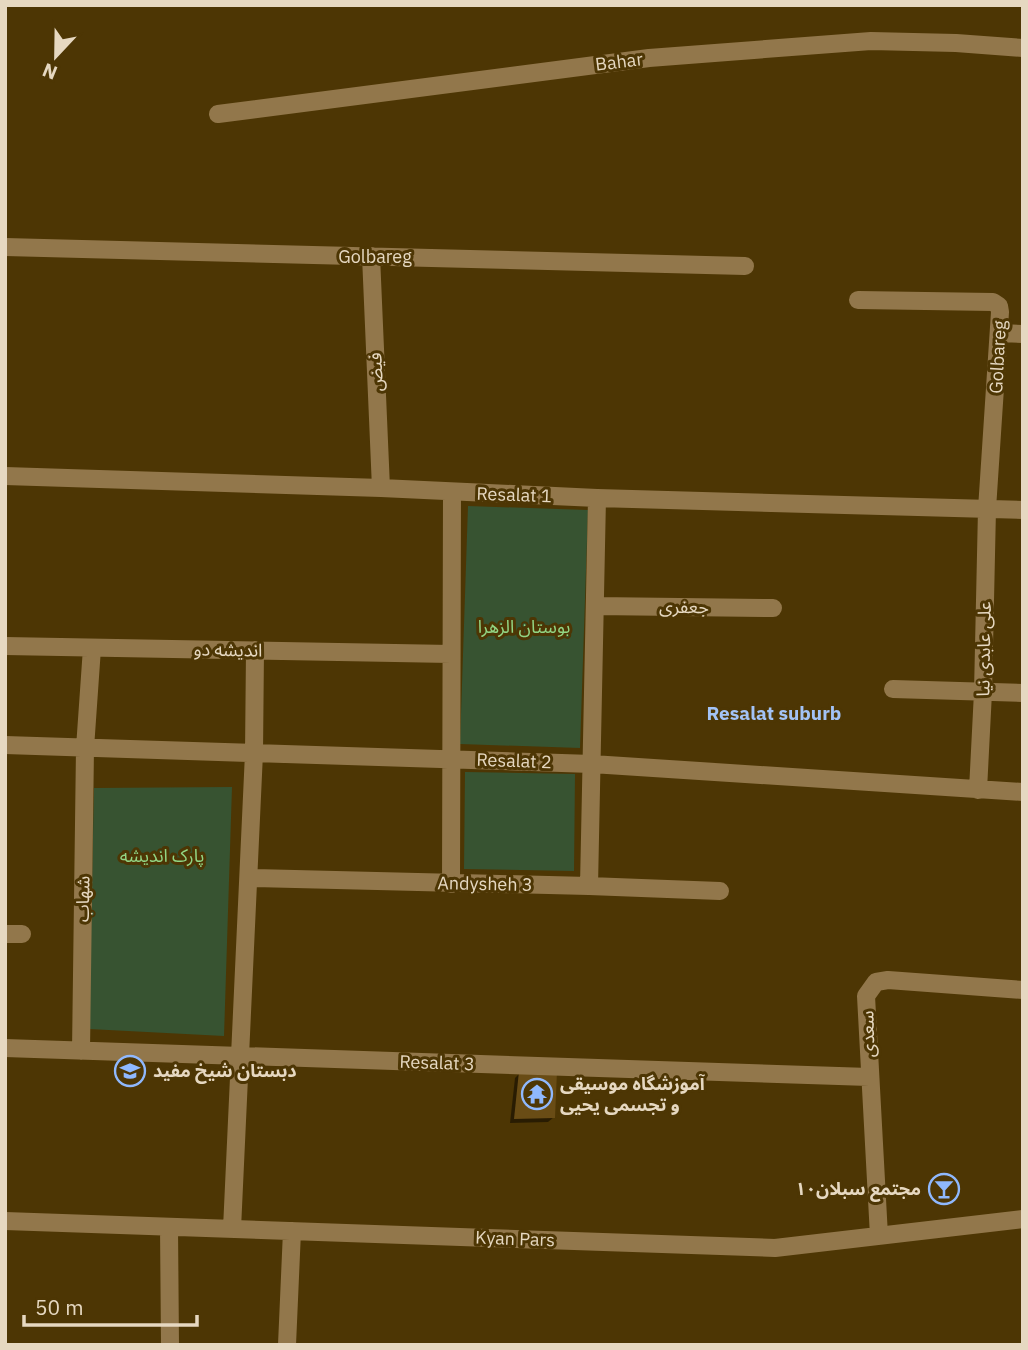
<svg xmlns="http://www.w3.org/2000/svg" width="1028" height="1350" font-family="'IBM Plex Sans','Noto Sans Arabic',sans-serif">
	<rect width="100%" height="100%" fill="#4d3604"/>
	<!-- green -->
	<path fill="#375331" d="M468 506 588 510 580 748 460 744Z
		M465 772 575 774 574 871 464 869Z
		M232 787 224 1036 89 1029 94 788Z"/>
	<!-- shadow -->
	<path fill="#0007" d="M520 1073 554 1117 548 1122 510 1123 515 1078Z"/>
	<!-- building -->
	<path fill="#694c15" d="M519 1071H557L555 1118 514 1119Z"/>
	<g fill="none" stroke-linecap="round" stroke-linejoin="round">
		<!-- minor -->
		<path stroke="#92774b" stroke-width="18" d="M218 114 649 58 871 41 956 43 1023 48
			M5 247 745 266
			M371 256 381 488
			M858 300 993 302 999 306 1000 312 987 509 983 692 978 790
			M1000 333 1023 334
			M5 476 381 488 597 498 1023 510
			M595 606 773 608
			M5 646 451 654
			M893 689 1023 693
			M5 745 592 764 1023 792
			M249 878 589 886 720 891
			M451 884 452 492
			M589 886 597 498
			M5 934H22
			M5 1048 869 1077
			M81 1051 85 748 92 648
			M5 1221 775 1248 1023 1219
			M169 1227 170 1345
			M232 1229 254 753 255 650
			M879 1236 866 996 876 982 888 980 1023 990
			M287 1345 292 1231"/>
	</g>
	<!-- icons -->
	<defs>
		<g id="school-ring" transform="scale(1.575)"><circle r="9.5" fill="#4d3604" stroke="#8fb8fd" stroke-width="1.5"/><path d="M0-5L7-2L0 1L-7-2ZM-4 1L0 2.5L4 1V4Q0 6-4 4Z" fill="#8fb8fd"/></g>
		<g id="temple-ring" transform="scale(1.575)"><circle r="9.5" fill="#4d3604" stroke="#8fb8fd" stroke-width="1.5"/><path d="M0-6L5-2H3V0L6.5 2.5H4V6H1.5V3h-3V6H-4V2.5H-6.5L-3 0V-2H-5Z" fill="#8fb8fd"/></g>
		<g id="bar-ring" transform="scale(1.575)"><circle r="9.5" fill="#4d3604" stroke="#8fb8fd" stroke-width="1.5"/><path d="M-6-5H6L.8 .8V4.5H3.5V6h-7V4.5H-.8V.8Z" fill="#8fb8fd"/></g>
	</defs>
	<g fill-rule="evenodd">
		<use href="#school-ring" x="130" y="1071"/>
		<use href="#temple-ring" x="537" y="1094"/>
		<use href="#bar-ring" x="944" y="1189"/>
	</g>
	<g text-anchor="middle" stroke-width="6" stroke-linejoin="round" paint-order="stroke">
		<!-- street labels -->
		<g font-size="18" fill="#e6d8c1" stroke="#4d3604">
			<text transform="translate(619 62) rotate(-7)" y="6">Bahar</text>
			<text x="375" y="263">Golbareg</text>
			<text transform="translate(998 357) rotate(-87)" y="6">Golbareg</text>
			<text transform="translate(376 372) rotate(-92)" y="6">فیض</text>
			<text transform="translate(514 495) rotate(2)" y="6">Resalat 1</text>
			<text transform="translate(684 607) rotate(1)" y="6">جعفری</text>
			<text transform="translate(984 649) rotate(-89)" y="6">علی عابدی نیا</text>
			<text transform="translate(228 650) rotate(1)" y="6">اندیشه دو</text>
			<text transform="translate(514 761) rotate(2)" y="6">Resalat 2</text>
			<text transform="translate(485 884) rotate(1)" y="6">Andysheh 3</text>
			<text transform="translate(83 899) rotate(-89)" y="6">شهاب</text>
			<text transform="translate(868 1034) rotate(-92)" y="6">سعدی</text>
			<text transform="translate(437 1063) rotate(2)" y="6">Resalat 3</text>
			<text transform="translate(515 1239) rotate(2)" y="6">Kyan Pars</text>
		</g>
		<!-- park labels -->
		<g font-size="18" fill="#92d584" stroke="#4d3604">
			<text x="524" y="633">بوستان الزهرا</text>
			<text x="162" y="862">پارک اندیشه</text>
		</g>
		<!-- poi labels -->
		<g font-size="18" font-weight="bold" fill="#e6d8c1" stroke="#4d3604" text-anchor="start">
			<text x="153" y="1077">دبستان شیخ مفید</text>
			<text x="560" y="1090">آموزشگاه موسیقی<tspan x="560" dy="21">و تجسمی یحیی</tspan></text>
			<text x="921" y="1195" text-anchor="end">مجتمع سبلان۱۰</text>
		</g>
		<!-- neighbourhood labels -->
		<g font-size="19" font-weight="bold" fill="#a3c3f6" stroke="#4d3604">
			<text x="774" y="720">Resalat suburb</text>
		</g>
	</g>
	<!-- border -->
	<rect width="1028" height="1350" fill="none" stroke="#e6d8c1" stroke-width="14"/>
	<!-- north arrow -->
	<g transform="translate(56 56) rotate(202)" stroke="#4d3604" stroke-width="5" paint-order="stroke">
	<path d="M0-5L12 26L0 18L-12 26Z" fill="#e6d8c1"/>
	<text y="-10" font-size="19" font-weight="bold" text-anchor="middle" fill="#e6d8c1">N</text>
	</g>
	<!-- scale -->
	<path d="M24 1315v10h173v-10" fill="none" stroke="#e6d8c1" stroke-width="3.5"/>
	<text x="35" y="1315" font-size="21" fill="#e6d8c1" stroke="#4d3604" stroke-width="5" paint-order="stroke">50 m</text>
</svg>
